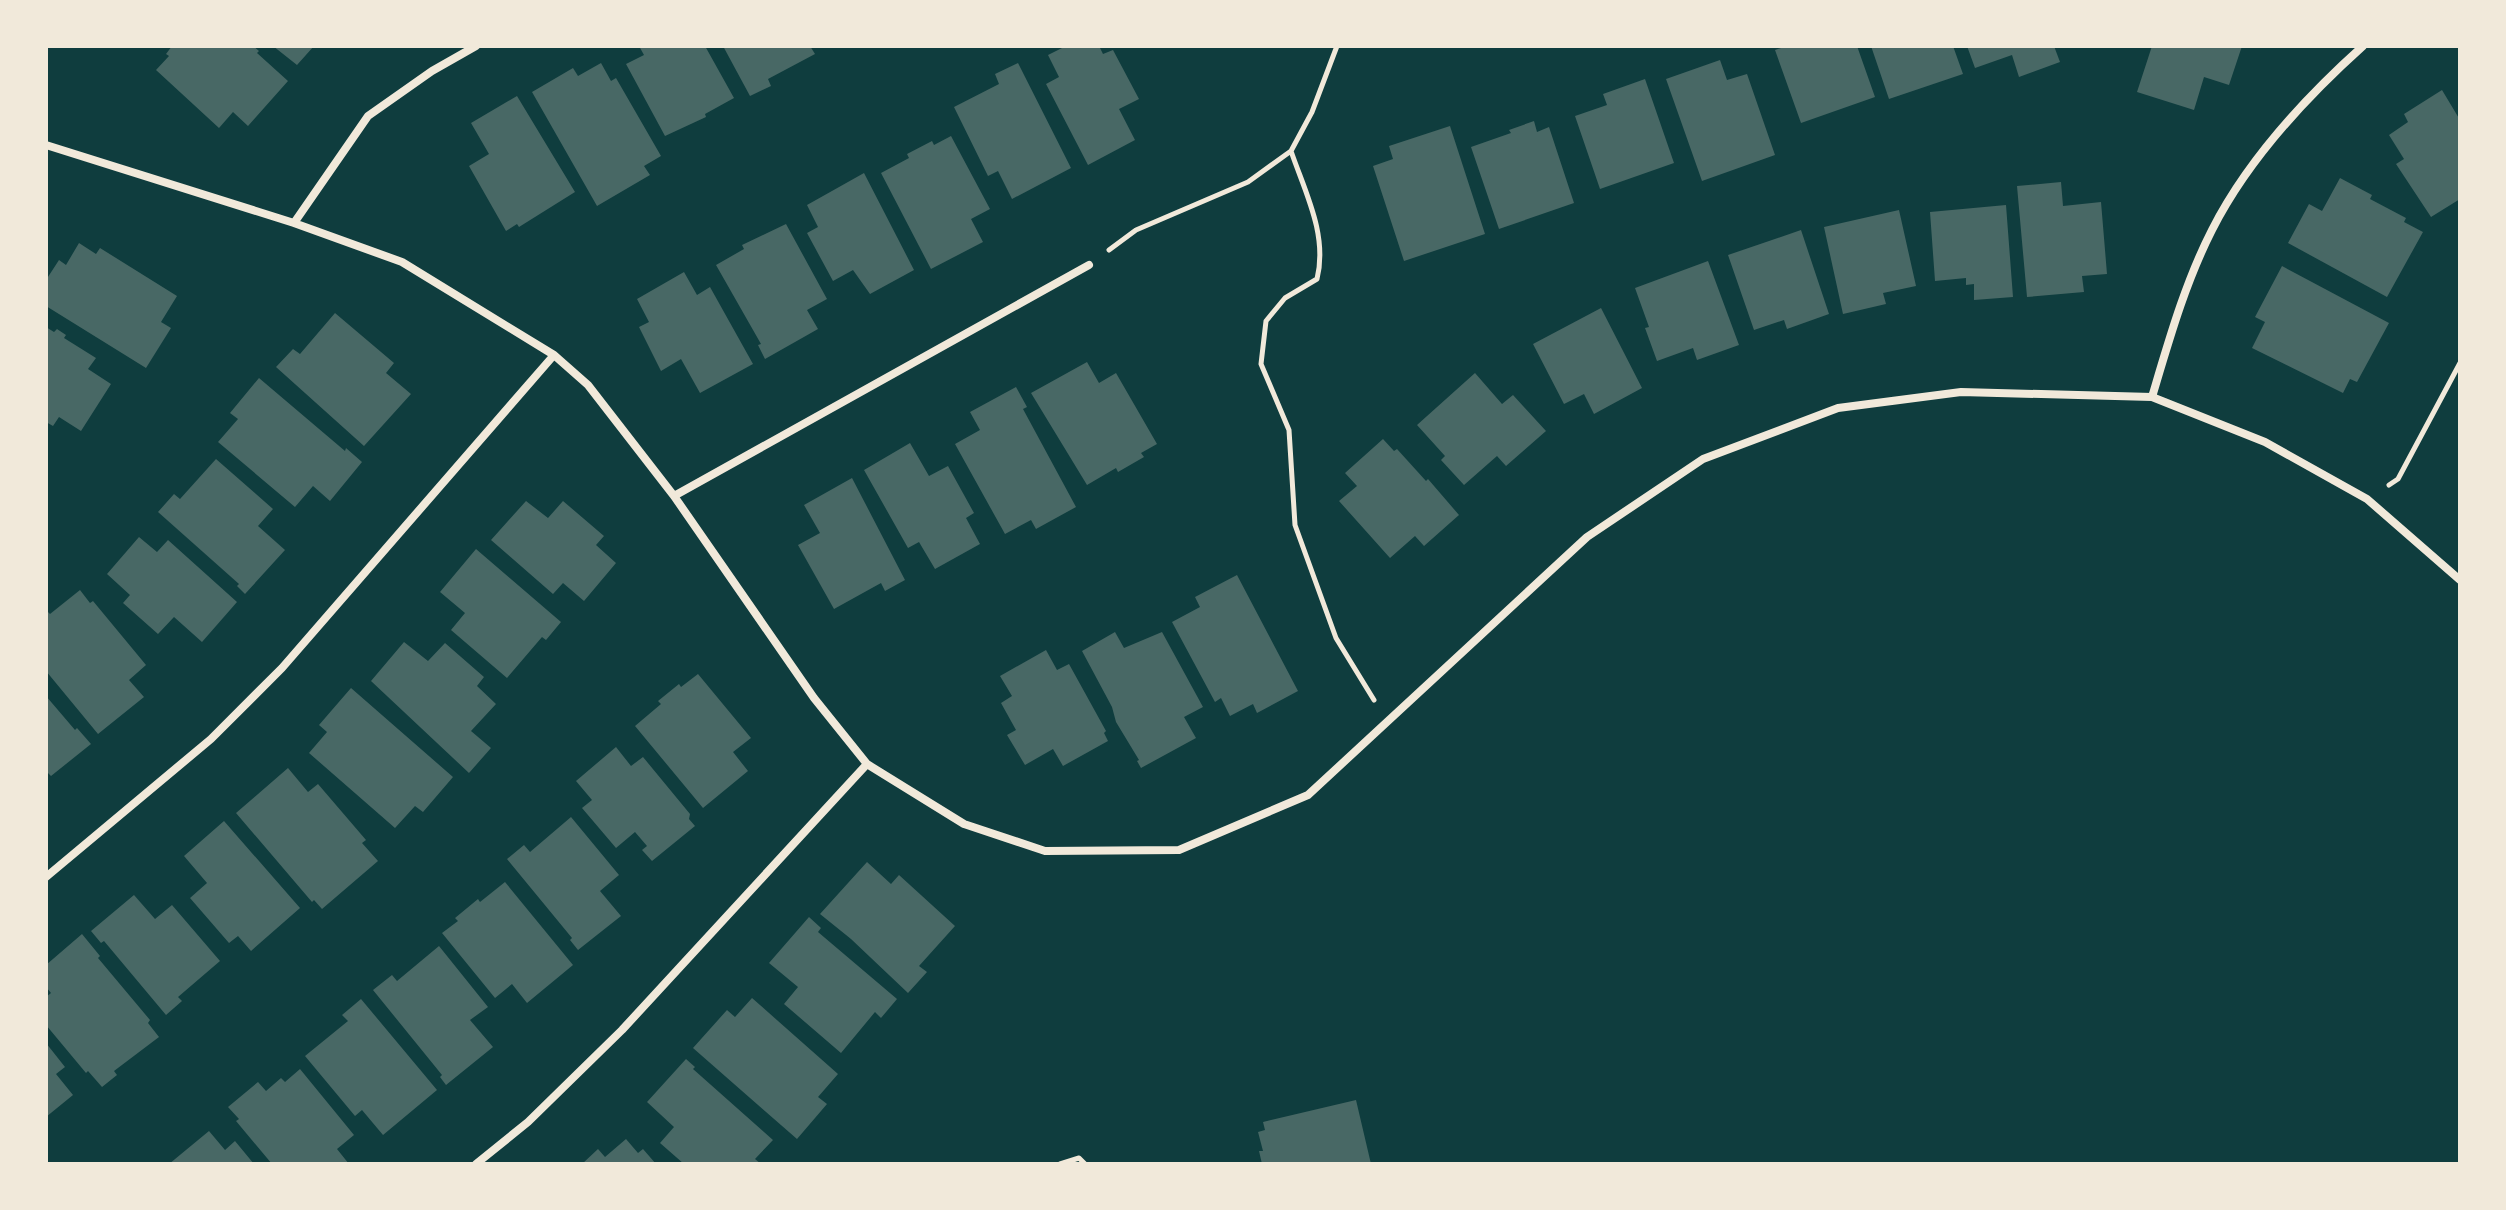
<svg xmlns="http://www.w3.org/2000/svg" width="2506" height="1210" font-family="Poppins,sans-serif">
	<rect width="100%" height="100%" fill="#0f3d3e"/>
	<!-- building -->
	<path fill="#486865" d="M172 46H253L259 51 257 53 288 81 248 126 233 112 219 128 156 70 169 56 166 54Z
		M273 46H314L297 65Z
		M639 46H705L734 98 705 114 706 117 665 136 626 64 644 55Z
		M723 46H810L815 54 768 79 771 86 750 96Z
		M1066 46H1099L1103 54 1113 50 1139 99 1119 109 1135 140 1088 165 1046 84 1059 77 1048 55Z
		M1787 46H1857L1875 97 1801 123 1775 50Z
		M1871 46H1953L1963 74 1889 99Z
		M1967 46H2054L2060 62 2019 77 2012 55 1975 68Z
		M2152 46H2242L2229 85 2204 77 2194 110 2137 92Z
		M1720 60 1727 80 1747 74 1775 155 1702 181 1666 79Z
		M601 63 611 81 616 78 661 156 644 166 650 175 597 206 532 92 573 68 578 76Z
		M1018 63 1071 168 1012 199 998 171 988 176 954 107 999 84 995 74Z
		M1645 79 1674 163 1600 189 1575 116 1607 105 1603 94Z
		M2442 90 2460 120V199L2431 217 2396 164 2404 159 2389 135 2408 122 2404 114Z
		M517 96 575 192 519 227 517 224 506 231 469 166 489 154 471 123Z
		M1534 121 1537 132 1549 127 1574 203 1499 229 1471 147 1511 133 1509 130Z
		M1450 126 1485 234 1404 261 1373 166 1393 159 1389 146Z
		M951 136 990 209 971 219 983 242 931 269 881 173 909 158 907 154 932 141 934 145Z
		M864 173 914 270 870 294 853 270 833 281 807 233 818 227 807 205Z
		M2340 178 2372 195 2370 199 2406 218 2404 222 2423 232 2387 297 2288 243 2309 204 2322 211Z
		M2061 182 2063 206 2101 202 2107 274 2082 276 2084 292 2027 297 2017 186Z
		M2006 205 2013 297 1974 300V284L1966 285V278L1935 281 1930 212Z
		M1899 210 1916 286 1883 293 1886 304 1843 314 1824 227Z
		M786 224 827 299 807 310 818 329 765 359 758 345 761 344 716 265 744 249 742 245Z
		M1801 230 1829 314 1787 329 1784 320 1754 330 1728 255Z
		M79 243 96 254 100 248 177 296 161 322 171 328 146 368 46 306V280L59 260 66 265Z
		M1708 261 1739 345 1697 360 1693 348 1657 361 1645 328 1649 327 1635 288Z
		M2282 266 2389 323 2357 382 2350 379 2343 393 2252 348 2265 322 2255 317Z
		M684 272 697 295 710 287 753 364 700 393 681 359 661 371 639 327 649 322 637 299Z
		M1601 308 1642 388 1594 414 1584 394 1564 404 1533 344Z
		M335 313 394 363 386 373 411 394 364 446 276 367 293 349 300 354Z
		M46 327 54 332 57 329 66 335 64 338 96 358 88 369 111 384 81 431 59 417 53 426 46 422Z
		M1087 362 1099 383 1116 373 1157 444 1141 453 1144 457 1118 472 1116 468 1087 485 1031 393Z
		M1475 373 1502 404 1513 395 1546 431 1506 466 1497 456 1464 485 1441 460 1445 456 1417 425Z
		M259 378 345 451 346 448 362 462 330 501 313 486 295 507 218 442 238 419 230 413Z
		M1016 387 1027 407 1023 409 1076 507 1036 529 1031 520 1005 534 955 444 980 430 970 412Z
		M1383 439 1394 451 1397 449 1426 481 1428 479 1459 515 1424 546 1415 536 1390 558 1339 501 1357 486 1345 473Z
		M910 443 929 476 948 466 974 513 966 518 980 544 935 569 919 542 908 548 864 470Z
		M216 459 273 509 258 526 285 550 245 594 237 586 239 584 158 512 174 494 180 499Z
		M852 478 905 580 885 591 881 583 834 609 798 545 820 533 804 505Z
		M526 501 548 518 563 501 604 536 596 545 616 563 584 601 563 583 553 594 491 540Z
		M139 537 157 552 168 540 237 602 202 642 174 617 158 634 123 603 130 595 107 574Z
		M476 549 561 622 546 640 542 637 507 678 451 630 465 613 440 592Z
		M1237 575 1298 691 1257 713 1253 704 1230 716 1221 698 1215 702 1172 622 1200 607 1195 597Z
		M80 590 90 603 93 601 146 665 129 680 144 697 98 734 46 671V610L50 614Z
		M1115 632 1124 648 1162 632 1203 707 1184 717 1196 738 1141 768 1137 761 1139 760 1116 722 1112 707 1082 651Z
		M404 642 428 661 445 643 484 677 477 686 496 704 471 731 491 748 469 773 371 681Z
		M1046 650 1057 670 1069 664 1106 731 1104 733 1108 741 1063 766 1053 749 1025 765 1007 735 1016 730 1001 703 1012 696 1000 676Z
		M698 674 751 738 733 752 748 771 703 808 635 726 661 704 658 701 679 684 681 687Z
		M351 688 453 777 423 812 415 806 395 828 309 753 327 732 319 725Z
		M46 696 75 730 77 728 91 744 51 776 46 771Z
		M616 747 631 766 643 757 690 814 689 819 695 826 652 861 642 850 647 846 635 832 616 848 582 808 592 800 576 781Z
		M288 768 308 792 318 784 366 840 362 843 378 861 322 909 314 900 312 902 236 813Z
		M571 817 619 875 600 891 621 916 578 950 570 940 572 938 507 859 524 845 530 852Z
		M224 821 300 908 251 951 238 936 229 943 190 898 207 883 184 856Z
		M867 862 891 884 899 875 955 926 919 966 927 972 908 993 851 939 820 914Z
		M505 882 573 965 527 1003 512 984 495 998 442 933 458 921 455 918 478 899 480 902Z
		M134 895 155 919 172 905 220 961 178 997 182 1001 166 1015 104 941 101 943 91 931Z
		M809 917 821 928 818 932 897 999 881 1018 875 1012 841 1053 784 1004 798 987 769 963Z
		M82 934 100 956 98 958 150 1020 148 1023 159 1037 114 1071 117 1075 102 1087 88 1071 86 1073 46 1025V997L51 993 46 987V965Z
		M439 946 488 1007 470 1020 493 1047 446 1085 440 1077 442 1075 373 990 392 975 397 981Z
		M752 998 838 1074 818 1097 827 1104 797 1139 693 1048 727 1010 735 1017Z
		M361 999 437 1090 383 1135 362 1110 355 1116 305 1056 348 1021 342 1015Z
		M46 1043 65 1067 56 1074 73 1095 46 1117Z
		M686 1059 695 1067 693 1069 773 1140 755 1159 761 1164H684L660 1143 674 1127 647 1102Z
		M300 1069 354 1135 337 1149 349 1164H272L236 1121 239 1119 228 1107 258 1082 266 1091 281 1078 285 1082Z
		M1356 1100 1371 1164H1262L1259 1151H1263L1258 1132 1265 1130 1263 1122Z
		M209 1131 225 1150 235 1141 254 1164H169Z
		M626 1139 638 1153 643 1149 656 1164H582L598 1149 605 1157Z"/>
	<g fill="none" stroke-linecap="round" stroke-linejoin="round">
		<!-- path -->
		<path stroke="#f1e9da" stroke-width="5" d="M1337 46 1312 112 1291 151C1305 192 1328 235 1317 279L1285 298 1266 321 1261 364 1289 430 1295 525 1336 638 1374 700
			M1109 250 1136 230 1248 182 1291 151
			M2389 485 2398 479 2460 363
			M1060 1164 1079 1158 1085 1164"/>
		<!-- minor -->
		<path stroke="#f1e9da" stroke-width="8" d="M46 145 294 223 402 262 554 355 588 385 674 496 814 698 867 764 964 824 1045 851 1179 850 1308 795 1587 537 1703 459 1838 408 1961 392 2152 397 2265 442 2367 499 2460 580
			M294 223 368 116 432 71 476 46
			M2152 397C2169 340 2185 283 2212 230 2248 159 2305 98 2363 46
			M674 496 1089 265
			M46 877 211 739 282 668 554 355
			M476 1164 528 1122 622 1030 867 764"/>
	</g>
	<!-- border -->
	<rect width="2506" height="1210" fill="none" stroke="#f1e9da" stroke-width="96"/>
</svg>
